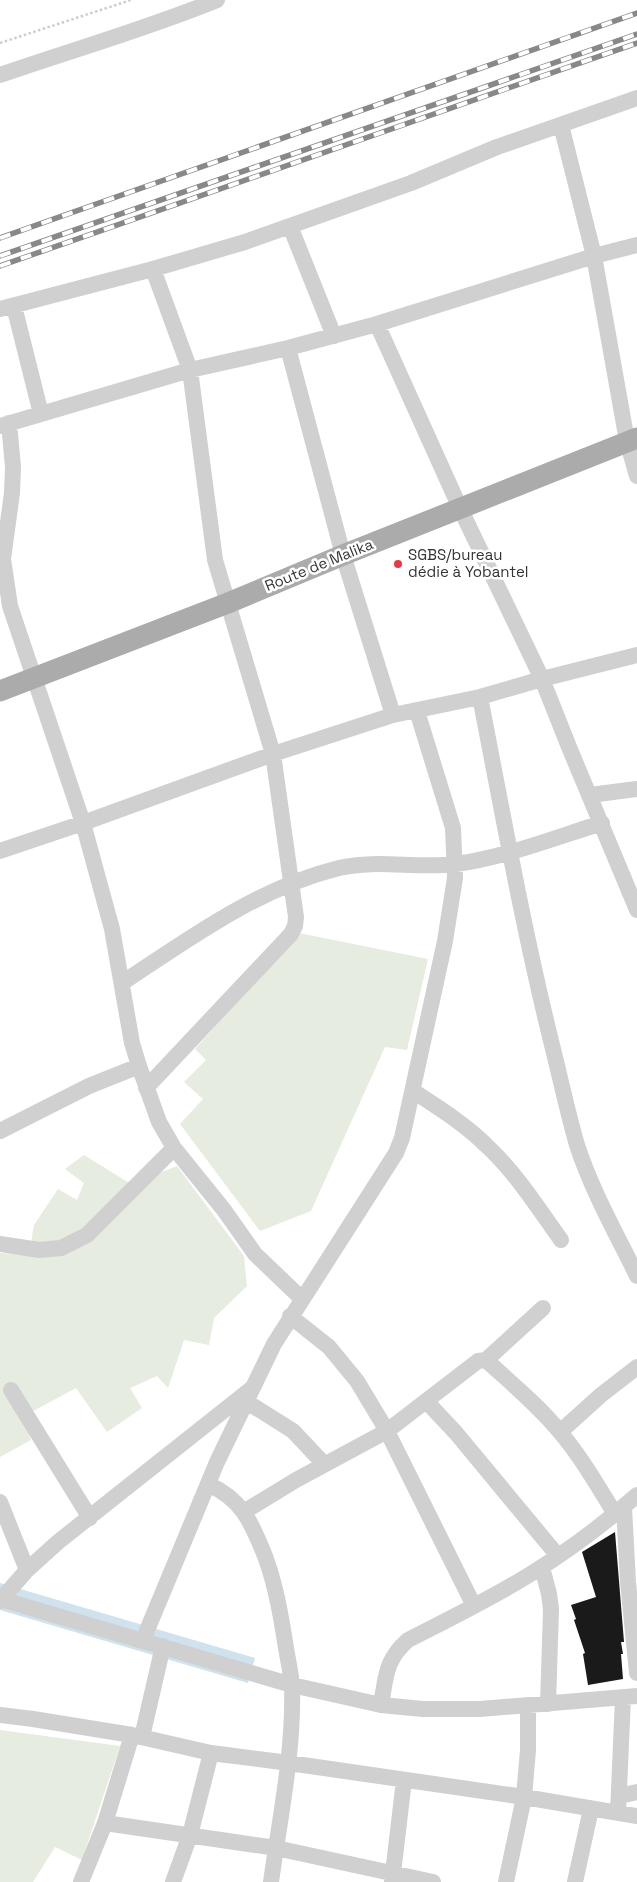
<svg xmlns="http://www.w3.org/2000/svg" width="637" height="1882" font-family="'Space Grotesk',sans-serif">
	<rect width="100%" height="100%" fill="#fff"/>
	<!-- green -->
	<path fill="#e6ecdf" d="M299 933 428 959 407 1050 385 1047 311 1211 260 1231 180 1124 203 1099 184 1082 206 1060 195 1049Z
		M84 1155 131 1184 177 1166 244 1256 247 1286 214 1318 209 1345 184 1340 168 1388 157 1376 130 1388 142 1408 107 1432 76 1388 24 1416 31 1440 0 1457V1253L29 1255 34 1225 58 1189 77 1200 84 1183 65 1169Z
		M0 1730 120 1746 82 1860 55 1847 33 1882H0Z"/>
	<!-- water -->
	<path fill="#cfe2ee" d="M0 1583 255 1658 248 1683 0 1610Z"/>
	<!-- building -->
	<path fill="#1a1a1a" d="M615 1532 624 1642H621L623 1654H621L623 1679 588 1685 583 1654 585 1653 574 1620 576 1619 571 1605 596 1597 582 1552Z"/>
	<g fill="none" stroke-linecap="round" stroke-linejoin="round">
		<!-- path -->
		<path stroke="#cdcdcd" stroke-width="2.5" stroke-dasharray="2.5 2.5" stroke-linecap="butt" d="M0 43 131 0"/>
		<!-- minor -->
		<path stroke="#d0d0d0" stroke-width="16" d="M0 75C72 50 146 29 217 0
			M561 125 594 256 627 441 637 476
			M290 226 334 336
			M14 306 41 414
			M0 309 153 269 245 242 411 183 497 147 637 98
			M377 324 460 508 542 679 569 747 637 910
			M288 348 343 555 393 715
			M9 423 13 467 12 493 3 559 10 606 83 823 112 929 132 1043 139 1066 159 1122 174 1148 224 1210 255 1254 302 1299
			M0 426 190 370 288 348 377 324 594 256 637 245
			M480 697C503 815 524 933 553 1049 561 1081 568 1114 577 1145 592 1191 616 1233 637 1276
			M590 795 637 789
			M0 851 83 823 273 754 393 715 480 697 542 679 637 655
			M122 983C190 938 258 888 339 868 378 859 416 869 456 864 506 857 554 838 602 823
			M146 1088 291 934 295 926 296 917 273 754 215 560 190 370 153 269
			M413 1091C439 1108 465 1124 487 1146 516 1173 538 1208 561 1240
			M0 1131 89 1086 139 1066
			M0 1244 39 1250 61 1248 87 1235 174 1148
			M290 1316 329 1347 357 1381 387 1431 474 1606
			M486 1360C511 1383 538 1405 560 1432 581 1457 598 1486 615 1514
			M11 1390 90 1518
			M426 1401 456 1433 558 1556
			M247 1402 293 1431 324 1464
			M560 1432 601 1395 637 1367
			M208 1484C243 1500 251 1522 265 1556 276 1586 281 1616 286 1648 288 1660 291 1673 292 1686 294 1751 280 1817 271 1882
			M0 1502 27 1570
			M624 1507 628 1582 637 1673
			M245 1511 296 1480 387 1431 478 1361 486 1360 543 1308
			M542 1567 549 1594 551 1609 548 1704
			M0 1599 292 1685 381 1705 423 1709H480L637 1696
			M0 1601 27 1570 58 1542 251 1389
			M143 1640 217 1462 274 1344 396 1153 402 1138 445 941 455 878 453 828 417 711
			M381 1705C386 1677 385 1660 408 1640 449 1619 490 1599 529 1575 568 1551 603 1525 637 1495
			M0 1715 33 1719 132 1735 211 1753 289 1763 524 1797 637 1816
			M142 1737 163 1646
			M619 1796 637 1792
			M618 1813 623 1698
			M105 1823 276 1848 433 1882
			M81 1882 105 1823 132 1735
			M173 1882 190 1835 211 1753
			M392 1882 404 1780
			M506 1882 524 1797 528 1750V1706
			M575 1882 591 1809"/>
		<!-- major -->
		<path stroke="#ababab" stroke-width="21" d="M0 691 228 603 343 555 637 438"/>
		<!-- rail casing -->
		<g stroke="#888" stroke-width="5.5">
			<path id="rail" d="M0 238 637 13
				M0 256 637 34
				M0 266 637 43"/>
		</g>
		<!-- rail -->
		<use href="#rail" stroke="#fff" stroke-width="4" stroke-dasharray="11" stroke-linecap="butt"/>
	</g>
	<!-- markers -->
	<circle fill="#e63946" stroke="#fff" stroke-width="2" cx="398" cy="564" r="5"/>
	<g text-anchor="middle" stroke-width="5" stroke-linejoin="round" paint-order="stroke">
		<!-- poi labels -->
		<g font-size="15" fill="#333" stroke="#fff" text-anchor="start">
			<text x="408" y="560">SGBS/bureau<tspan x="408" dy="17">dédie à Yobantel</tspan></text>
		</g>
		<!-- street labels -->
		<g font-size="15" fill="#333" stroke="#fff">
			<text transform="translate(319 565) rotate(-22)" y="5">Route de Malika</text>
		</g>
	</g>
</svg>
